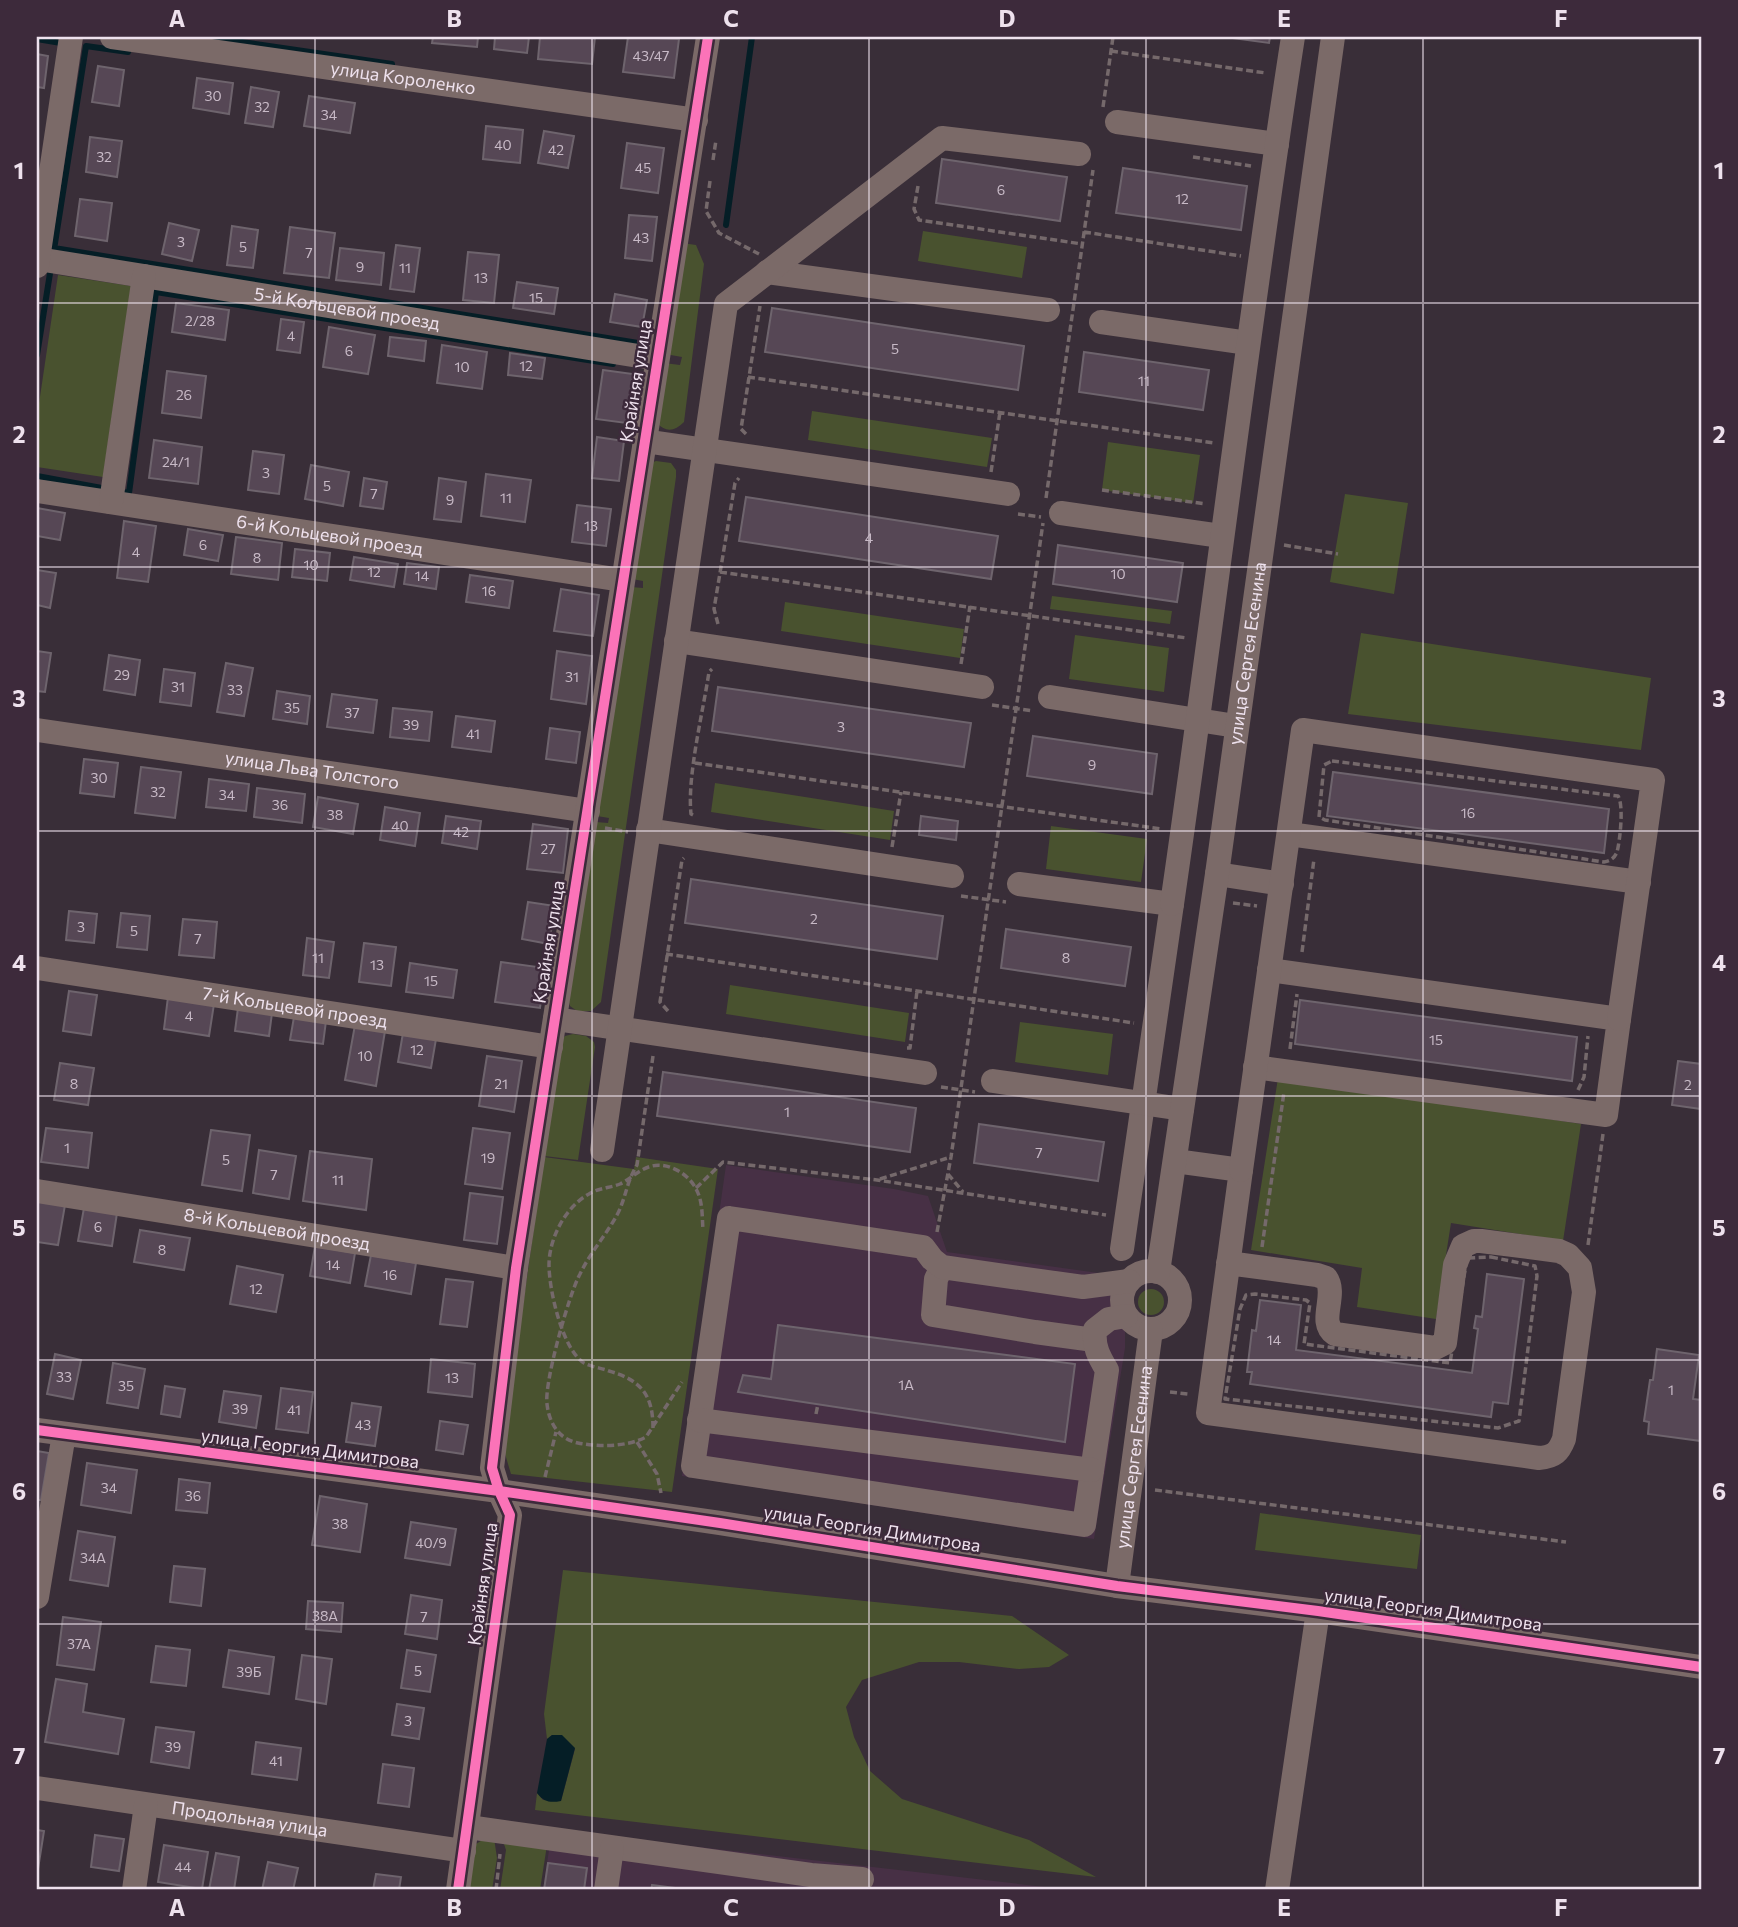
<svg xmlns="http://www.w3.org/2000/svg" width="1738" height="1927" font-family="Commissioner,sans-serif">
	<rect width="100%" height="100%" fill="#392e38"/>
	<!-- built -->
	<path fill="#473045" d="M726 1165 894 1189 928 1196 947 1252 1113 1275 1118 1279 1125 1329V1348L1094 1539 682 1476Z
		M552 1830 1071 1890H543Z"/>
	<!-- green -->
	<path fill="#49522f" d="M923 231 1027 247 1022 278 918 261Z
		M682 243 696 245 704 264 684 422C675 431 666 433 657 423L664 363 680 365 682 357 665 354Z
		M58 275 131 286 103 477 37 467V417Z
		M812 411 992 438 987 467 808 440Z
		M1108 442 1200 455 1193 503 1102 490Z
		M656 461 671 463 676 470V477L601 1002 591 1011H577L570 1006 569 1002 596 822 608 823 609 818 597 816 631 587 643 588V581L632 579 651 463Z
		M1345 494 1408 503 1394 594 1330 582Z
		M1052 596 1172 611 1170 624 1050 609Z
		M785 602 964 629 960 658 781 631Z
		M1361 633 1651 678 1641 750 1348 714Z
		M1075 635 1169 648 1164 692 1069 679Z
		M715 783 894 811 890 840 711 812Z
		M1051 826 1147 839 1141 882 1046 869Z
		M730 985 909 1013 905 1042 726 1014Z
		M1020 1022 1113 1034 1108 1075 1015 1062Z
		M573 1034 586 1036 594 1042 595 1047 578 1160 544 1156 562 1040 565 1036Z
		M1278 1078 1581 1124 1563 1241 1451 1223 1436 1319 1357 1307 1362 1268 1251 1250Z
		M544 1157 634 1169 636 1157 718 1169 672 1492 511 1474 503 1447Z
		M1138 1302a13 13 0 1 1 26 0a13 13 0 1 1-26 0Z
		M1260 1513 1421 1535 1417 1569 1255 1550Z
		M563 1570 1012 1616 1069 1655 1049 1667 1019 1669 959 1662H919L862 1680 846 1707 854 1737 870 1771 902 1799 1029 1840 1096 1877 535 1810 537 1793 543 1800 561 1801 575 1749 552 1735 547 1739 544 1714Z
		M487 1837 494 1838 497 1858 492 1890H467L476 1844Z
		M502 1838 547 1845 540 1890H500L506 1850Z"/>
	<!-- water -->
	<path fill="#051e26" d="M552 1735H562L575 1748 561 1801C550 1803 544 1802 537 1793L547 1739Z"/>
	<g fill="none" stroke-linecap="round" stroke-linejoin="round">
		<!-- stream -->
		<path stroke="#051e26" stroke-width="6" d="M207 37 392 64
			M37 39 61 43V45
			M726 225 752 37
			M54 248 644 344
			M53 256 86 46 128 52
			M37 355 51 267
			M37 476 107 489
			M122 492 129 493 156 292 613 364"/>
	</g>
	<!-- building -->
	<path fill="#564755" stroke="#6e646d" stroke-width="2" d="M433 37H478L477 47 432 43Z
		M495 37H529L527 53 494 49Z
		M540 37H595L592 64 538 59Z
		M628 37 679 39 674 78 623 72Z
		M1225 37H1270L1269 43Z
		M37 54 48 56 44 88 37 87Z
		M98 66 124 70 119 106 92 102Z
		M197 78 233 83 229 114 193 108Z
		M251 87 279 92 273 127 245 123Z
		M309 96 355 103 350 133 304 126Z
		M486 126 523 130 520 163 483 159Z
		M544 131 574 136 568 168 538 163Z
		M90 137 122 141 117 177 86 172Z
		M627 143 664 148 658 193 621 188Z
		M942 159 1067 177 1060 221 936 203Z
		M1123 168 1247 186 1241 230 1116 213Z
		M80 199 112 203 107 241 75 236Z
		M629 215 657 217 652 261 625 258Z
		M169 223 199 230 192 261 162 254Z
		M232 226 258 230 253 268 227 265Z
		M290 227 335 233 329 278 284 273Z
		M396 245 420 248 414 292 390 289Z
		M340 248 384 253 381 285 336 280Z
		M468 252 499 255 494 303 463 300Z
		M517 282 558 288 554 314 513 308Z
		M615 294 647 300 642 327 610 322Z
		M176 303 229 310 225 340 172 332Z
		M772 308 1024 346 1018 390 765 352Z
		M281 319 304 322 300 353 277 350Z
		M329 327 375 335 368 374 323 367Z
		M390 337 426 341 424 361 388 356Z
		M442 345 487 352 482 389 437 383Z
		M1084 352 1209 370 1203 410 1079 392Z
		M510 353 545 358 542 379 508 375Z
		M603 370 633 374 626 423 596 419Z
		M167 371 206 376 201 418 162 413Z
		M597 437 624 441 619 481 592 478Z
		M154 440 202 447 198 484 149 478Z
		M253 451 284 455 279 494 248 490Z
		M311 465 349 472 343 506 305 499Z
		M486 474 531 480 525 522 481 516Z
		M364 478 387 482 383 509 360 506Z
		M439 478 466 482 461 522 434 519Z
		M746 497 998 536 991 579 739 541Z
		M577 505 611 509 606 546 572 542Z
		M37 508 65 513 60 540 37 536Z
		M124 521 156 526 148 582 117 578Z
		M188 529 223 535 218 561 184 555Z
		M236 537 282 543 278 580 231 574Z
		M1058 545 1183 563 1177 602 1053 584Z
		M295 549 330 553 327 581 292 577Z
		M354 557 398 564 394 587 350 580Z
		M407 563 439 567 436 589 404 584Z
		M37 570 56 573 50 608 37 605Z
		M470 575 513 581 509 608 466 602Z
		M561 589 599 595 593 636 554 631Z
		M37 651 51 653 45 692 37 691Z
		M557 651 592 656 586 704 551 699Z
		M109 655 140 660 135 695 104 690Z
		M226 663 253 668 244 716 217 712Z
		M164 669 195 673 191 706 160 702Z
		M718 687 971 723 964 767 712 731Z
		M277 691 310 696 307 724 273 719Z
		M332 694 377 700 373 733 327 727Z
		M393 708 432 712 429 741 390 737Z
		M456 716 495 721 491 752 452 747Z
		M550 728 580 732 576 763 546 759Z
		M1033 736 1157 754 1152 794 1027 776Z
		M84 759 118 763 114 797 80 793Z
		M141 767 181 772 175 818 135 813Z
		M1333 772 1609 809 1604 853 1327 816Z
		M209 779 249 784 246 811 206 807Z
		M257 788 305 794 302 823 254 817Z
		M318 797 358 804 353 834 313 827Z
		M385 807 420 813 415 846 380 840Z
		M446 816 481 821 477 849 442 843Z
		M921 816 958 821 956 840 919 835Z
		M533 824 568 829 563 873 527 869Z
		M691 879 943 916 937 959 685 923Z
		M528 902 555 906 549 944 522 939Z
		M69 911 97 914 94 943 66 940Z
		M121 913 150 916 147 950 117 947Z
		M183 919 217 922 214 958 179 955Z
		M1006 929 1131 947 1125 986 1001 968Z
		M307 938 334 942 329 978 303 975Z
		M364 943 396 947 391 986 359 982Z
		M501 962 545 968 540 1008 495 1002Z
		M410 963 457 970 453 998 406 992Z
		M69 991 97 995 91 1035 63 1031Z
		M168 997 214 1004 209 1036 164 1029Z
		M1300 1000 1577 1037 1572 1081 1295 1044Z
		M238 1008 272 1013 269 1036 235 1031Z
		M294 1017 326 1021 323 1044 290 1040Z
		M355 1025 385 1031 376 1086 345 1080Z
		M403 1033 436 1039 431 1068 398 1062Z
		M487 1056 522 1061 514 1112 479 1106Z
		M1678 1061 1701 1064V1109L1672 1105Z
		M60 1063 94 1068 88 1105 54 1100Z
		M663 1072 916 1108 910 1152 657 1116Z
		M979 1124 1104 1142 1098 1181 974 1163Z
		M46 1128 92 1133 88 1168 41 1162Z
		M473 1128 510 1133 502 1189 465 1184Z
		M211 1130 250 1135 242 1191 202 1185Z
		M259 1150 296 1156 289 1199 253 1193Z
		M310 1151 372 1159 366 1210 303 1201Z
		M470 1193 503 1197 497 1244 464 1240Z
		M37 1201 65 1205 58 1245 37 1242Z
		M84 1208 117 1213 112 1246 78 1241Z
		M140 1230 190 1238 184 1270 134 1262Z
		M315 1246 355 1253 350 1283 310 1276Z
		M371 1255 416 1263 411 1294 365 1286Z
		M237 1266 283 1275 276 1312 230 1304Z
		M1487 1274 1524 1279 1508 1404 1493 1402 1491 1417 1250 1384 1252 1372H1247L1252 1330 1256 1331 1260 1300 1301 1305 1296 1350 1472 1373 1478 1329 1474 1328 1476 1316 1482 1317Z
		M446 1279 473 1282 467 1327 440 1324Z
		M778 1325 1075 1364 1065 1442 738 1392 743 1375 771 1379Z
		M1657 1349 1699 1355 1693 1399 1701 1400V1441L1648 1434 1649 1422 1644 1421 1650 1380H1653Z
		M55 1354 81 1360 73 1399 47 1394Z
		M431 1359 475 1364 472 1397 428 1392Z
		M113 1363 145 1369 138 1408 107 1403Z
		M165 1386 185 1389 180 1417 161 1414Z
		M281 1388 313 1392 308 1433 276 1429Z
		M224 1391 261 1396 256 1428 219 1422Z
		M352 1403 381 1407 375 1446 346 1442Z
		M440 1421 468 1425 463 1454 436 1450Z
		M37 1451 49 1453 41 1500H37Z
		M87 1463 137 1470 131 1513 81 1505Z
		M179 1479 210 1483 207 1513 176 1510Z
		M320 1496 367 1504 360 1552 312 1545Z
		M411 1522 456 1529 450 1565 405 1558Z
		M78 1531 115 1537 108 1586 70 1580Z
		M174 1566 205 1569 201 1606 170 1602Z
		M411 1595 442 1600 437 1639 405 1634Z
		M308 1601 343 1603 341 1632 306 1629Z
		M63 1617 101 1622 94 1670 57 1665Z
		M156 1646 190 1650 186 1686 151 1682Z
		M229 1650 274 1657 269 1694 223 1687Z
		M407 1650 436 1655 430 1692 401 1688Z
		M302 1655 332 1659 326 1704 296 1699Z
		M56 1679 87 1684 83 1712 124 1719 118 1754 45 1742Z
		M397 1704 424 1708 419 1739 392 1735Z
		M156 1727 194 1732 189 1768 151 1762Z
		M256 1742 301 1748 297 1780 252 1774Z
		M383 1764 414 1768 409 1807 378 1803Z
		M37 1830 44 1831 38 1869H37Z
		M95 1835 124 1839 119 1871 91 1867Z
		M164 1845 208 1852 202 1889 158 1882Z
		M216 1853 239 1857 234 1890H209Z
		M268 1862 298 1868 293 1890H262Z
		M548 1863 587 1868 584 1890H544Z
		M376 1874 401 1877 399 1890H373Z
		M652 1885 691 1890H651Z"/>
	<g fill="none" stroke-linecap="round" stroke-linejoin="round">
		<!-- path -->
		<path stroke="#75696b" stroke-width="3.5" stroke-dasharray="7 3.5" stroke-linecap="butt" d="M1111 51 1266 73
			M1103 107 1113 37
			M1193 157 1251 166
			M713 160 716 140
			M710 181 706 211 719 233 759 254
			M918 186 914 209 919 220 1082 244
			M1084 232 1241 256
			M748 377 1214 443
			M746 434 741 429 760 306
			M991 472 1000 412
			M1102 490 1206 504
			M1046 498 1093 170
			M1018 514 1041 517
			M1284 545 1338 554
			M720 572 1187 638
			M718 624 714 609 735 483 739 478
			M961 664 970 606
			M992 705 1033 711
			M1332 761 1618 796C1624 805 1620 841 1617 852 1614 859 1610 861 1604 862L1325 820 1319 817 1324 765Z
			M695 763 1161 829
			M693 815 691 814C687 776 703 712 709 672L712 669
			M605 828 628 832
			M892 847 901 792
			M961 896 1006 902
			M1233 903 1257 906
			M1302 952 1314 859
			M666 954 1134 1023
			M668 1011 660 1002 682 860 684 858
			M907 1048H910L917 991
			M1290 1049 1297 994
			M653 1056 637 1165C626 1183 626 1198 617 1215 606 1235 590 1253 580 1274 569 1294 544 1383 547 1404 549 1422 558 1439 578 1443 599 1447 627 1447 646 1437L682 1382
			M941 1087 975 1092
			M1578 1090 1584 1077 1588 1036
			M948 1174 963 1192
			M880 1179 951 1157
			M696 1188 723 1162 877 1180 1106 1215
			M937 1232 951 1157 1043 523
			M1588 1245 1603 1134
			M1262 1247 1284 1092
			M1491 1257 1535 1266 1537 1276 1519 1421 1498 1428 1225 1399 1240 1309 1246 1295 1255 1294 1306 1300 1310 1303 1304 1344 1450 1363 1467 1258Z
			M1170 1392 1188 1394
			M816 1414 818 1404
			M653 1428C653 1395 641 1380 609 1371 602 1368 591 1367 584 1363 562 1349 549 1289 549 1265 549 1239 565 1207 589 1194 598 1188 610 1188 620 1184 631 1179 639 1169 652 1166 668 1162 689 1174 696 1189 703 1201 702 1217 703 1230
			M637 1442 657 1474 661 1493
			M545 1477 556 1432
			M1155 1490 1566 1542
			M496 1890 500 1854"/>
		<!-- minor -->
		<g stroke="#7b6a68" stroke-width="24">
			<path id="s1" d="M112 37 696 120"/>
			<path d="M1117 122 1277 144"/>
			<path id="s2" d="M38 259 657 359"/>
			<path d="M37 266 71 37"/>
			<path d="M767 272 1048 310"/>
			<path d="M1101 322 1248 343"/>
			<path d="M644 441 1008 494"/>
			<path id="s3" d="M37 491 622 580"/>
			<path d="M111 502 144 276"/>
			<path d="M1061 513 1221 536"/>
			<path d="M676 641 982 687"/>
			<path d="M1050 697 1236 726"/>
			<path id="s4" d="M37 730 588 811"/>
			<path d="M648 830 952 876"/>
			<path d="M1289 834 1639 882"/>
			<path d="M1217 874 1282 884"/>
			<path d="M1019 884 1172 904 1122 1249"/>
			<path d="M1172 904C1214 615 1248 325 1293 37"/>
			<path id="s5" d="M37 968 551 1047"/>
			<path d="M555 1019 925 1073"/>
			<path d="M1255 1067 1606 1115 1619 1019 1269 970"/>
			<path d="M993 1081 1182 1109"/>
			<path d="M602 1150 726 304 942 138 1079 154"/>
			<path d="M1175 1161 1241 1170 1208 1413 1539 1458C1554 1457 1559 1452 1564 1439L1584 1292 1580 1268 1568 1255 1559 1251 1481 1241H1474L1463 1246 1455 1265 1445 1343 1435 1348 1335 1334C1317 1322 1338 1295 1326 1278L1317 1275 1228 1263"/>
			<path d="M1241 1170 1303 730 1653 780 1619 1019"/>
			<path id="s6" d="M37 1191 516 1268"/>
			<path d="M942 1267 936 1279 933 1315 1035 1332 1094 1340"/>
			<circle cx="1151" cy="1300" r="29"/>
			<path id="s7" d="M1158 1272 1217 874 1333 37"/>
			<path d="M1126 1316 1109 1319 1095 1330C1093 1346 1099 1357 1107 1370L1084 1525 693 1466 729 1218 923 1247 932 1259 942 1267 1083 1287 1129 1281"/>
			<path d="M699 1420 1092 1470"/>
			<path d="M37 1430 499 1491 720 1523 1117 1586 1318 1611 1701 1667"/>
			<path id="s8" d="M1117 1586 1151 1330"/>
			<path d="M37 1597 64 1434"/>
			<path id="s9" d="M37 1788 464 1851"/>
			<path d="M468 1827 811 1875 862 1879"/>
			<path d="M134 1890 146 1805"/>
			<path d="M458 1890 510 1515 499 1491 492 1468 516 1268 708 37"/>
			<path d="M606 1890 612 1848"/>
			<path d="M1277 1890 1318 1611"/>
		</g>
		<!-- cycleway casing -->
		<g stroke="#3d2a3b" stroke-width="15">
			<path id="cycleway" d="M37 1430 499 1491 720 1523 1117 1586 1318 1611 1701 1667
				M458 1890 510 1515 499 1491 492 1468 516 1268 708 37"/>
		</g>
		<!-- cycleway -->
		<use href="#cycleway" stroke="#fb73b8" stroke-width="10"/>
	</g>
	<!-- grid -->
	<path fill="none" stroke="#eee1ed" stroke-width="2" stroke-opacity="0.55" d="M315 37V1890M592 37V1890M869 37V1890M1146 37V1890M1423 37V1890M37 303H1701M37 567H1701M37 831H1701M37 1096H1701M37 1360H1701M37 1624H1701"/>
	<g text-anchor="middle" stroke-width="5" stroke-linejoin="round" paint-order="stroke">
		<!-- number labels -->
		<g font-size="14" fill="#c8bac7">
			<text x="651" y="61">43/47</text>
			<text x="213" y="101">30</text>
			<text x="262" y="112">32</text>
			<text x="329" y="120">34</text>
			<text x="503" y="150">40</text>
			<text x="556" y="155">42</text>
			<text x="104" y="162">32</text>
			<text x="643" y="173">45</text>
			<text x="1001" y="195">6</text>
			<text x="1182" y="204">12</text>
			<text x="641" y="243">43</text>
			<text x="181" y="247">3</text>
			<text x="243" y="252">5</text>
			<text x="309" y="258">7</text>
			<text x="360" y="272">9</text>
			<text x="405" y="273">11</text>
			<text x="481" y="283">13</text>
			<text x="536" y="303">15</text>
			<text x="200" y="326">2/28</text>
			<text x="291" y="341">4</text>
			<text x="895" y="354">5</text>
			<text x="349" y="356">6</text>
			<text x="526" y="371">12</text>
			<text x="462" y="372">10</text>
			<text x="1144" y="386">11</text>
			<text x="184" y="400">26</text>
			<text x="176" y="467">24/1</text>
			<text x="266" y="478">3</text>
			<text x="327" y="491">5</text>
			<text x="374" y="499">7</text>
			<text x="506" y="503">11</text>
			<text x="450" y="505">9</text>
			<text x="591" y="531">13</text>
			<text x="869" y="543">4</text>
			<text x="203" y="550">6</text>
			<text x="136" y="557">4</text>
			<text x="257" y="563">8</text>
			<text x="311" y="570">10</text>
			<text x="374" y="577">12</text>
			<text x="1118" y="579">10</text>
			<text x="422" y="581">14</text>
			<text x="489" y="596">16</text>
			<text x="122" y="680">29</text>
			<text x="572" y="682">31</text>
			<text x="178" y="692">31</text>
			<text x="235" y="695">33</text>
			<text x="292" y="713">35</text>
			<text x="352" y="718">37</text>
			<text x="411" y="730">39</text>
			<text x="841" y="732">3</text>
			<text x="473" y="739">41</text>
			<text x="1092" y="770">9</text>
			<text x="99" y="783">30</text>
			<text x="158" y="797">32</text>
			<text x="227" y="800">34</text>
			<text x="280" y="810">36</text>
			<text x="1468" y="818">16</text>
			<text x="335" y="820">38</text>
			<text x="400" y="831">40</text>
			<text x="461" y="837">42</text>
			<text x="548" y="854">27</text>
			<text x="814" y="924">2</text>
			<text x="81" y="932">3</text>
			<text x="134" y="936">5</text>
			<text x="198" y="944">7</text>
			<text x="318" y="963">11</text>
			<text x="1066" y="963">8</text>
			<text x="377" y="970">13</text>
			<text x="431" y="986">15</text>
			<text x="189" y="1021">4</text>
			<text x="1436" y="1045">15</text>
			<text x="417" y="1055">12</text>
			<text x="365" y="1061">10</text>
			<text x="74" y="1089">8</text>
			<text x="501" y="1089">21</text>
			<text x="1688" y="1090">2</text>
			<text x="787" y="1117">1</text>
			<text x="67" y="1153">1</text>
			<text x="1039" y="1158">7</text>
			<text x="488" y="1163">19</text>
			<text x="226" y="1165">5</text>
			<text x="274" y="1180">7</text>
			<text x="338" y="1185">11</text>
			<text x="98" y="1232">6</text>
			<text x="162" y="1255">8</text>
			<text x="333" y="1270">14</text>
			<text x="390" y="1280">16</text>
			<text x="256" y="1294">12</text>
			<text x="1274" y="1345">14</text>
			<text x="64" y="1382">33</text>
			<text x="452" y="1383">13</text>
			<text x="906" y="1390">1А</text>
			<text x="126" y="1391">35</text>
			<text x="1671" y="1395">1</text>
			<text x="240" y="1414">39</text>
			<text x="294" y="1415">41</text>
			<text x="363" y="1430">43</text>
			<text x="109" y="1493">34</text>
			<text x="193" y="1501">36</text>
			<text x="340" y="1529">38</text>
			<text x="431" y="1548">40/9</text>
			<text x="93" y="1563">34А</text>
			<text x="325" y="1621">38А</text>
			<text x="424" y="1622">7</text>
			<text x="79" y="1649">37А</text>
			<text x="418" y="1676">5</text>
			<text x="249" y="1677">39Б</text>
			<text x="408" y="1726">3</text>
			<text x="173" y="1752">39</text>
			<text x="276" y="1766">41</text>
			<text x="183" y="1872">44</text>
		</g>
		<!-- street labels -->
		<g font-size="18" fill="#eee1ed" stroke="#3d2a3b">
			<text dy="6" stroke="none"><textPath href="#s1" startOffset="294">улица Короленко</textPath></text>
			<text dy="6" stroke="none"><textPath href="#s2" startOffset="313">5-й Кольцевой проезд</textPath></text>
			<text transform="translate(636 381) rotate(-81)" y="6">Крайняя улица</text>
			<text dy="6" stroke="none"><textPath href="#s3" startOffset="296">6-й Кольцевой проезд</textPath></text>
			<text dy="6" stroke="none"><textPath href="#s7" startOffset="625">улица Сергея Есенина</textPath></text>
			<text dy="6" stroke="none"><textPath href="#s4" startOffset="278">улица Льва Толстого</textPath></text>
			<text transform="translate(549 942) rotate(-81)" y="6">Крайняя улица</text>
			<text dy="6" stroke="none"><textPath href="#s5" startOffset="261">7-й Кольцевой проезд</textPath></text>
			<text dy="6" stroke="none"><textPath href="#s6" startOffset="243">8-й Кольцевой проезд</textPath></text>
			<text transform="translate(310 1449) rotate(7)" y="6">улица Георгия Димитрова</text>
			<text dy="6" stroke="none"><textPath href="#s8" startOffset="130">улица Сергея Есенина</textPath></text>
			<text transform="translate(872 1529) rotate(9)" y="6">улица Георгия Димитрова</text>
			<text transform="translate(483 1584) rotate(-82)" y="6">Крайняя улица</text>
			<text transform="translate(1433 1610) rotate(8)" y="6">улица Георгия Димитрова</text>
			<text dy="6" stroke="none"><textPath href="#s9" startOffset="215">Продольная улица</textPath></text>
		</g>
	</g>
	<!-- border -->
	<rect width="1738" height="1927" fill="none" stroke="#3d2a3b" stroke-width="77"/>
	<rect x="38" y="38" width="1662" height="1850" fill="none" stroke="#eee1ed" stroke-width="2.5"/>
	<g font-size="23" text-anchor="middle" font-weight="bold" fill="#eee1ed">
		<text x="177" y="27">A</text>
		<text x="454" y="27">B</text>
		<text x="731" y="27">C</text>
		<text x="1007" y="27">D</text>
		<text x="1284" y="27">E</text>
		<text x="1561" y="27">F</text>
		<text x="19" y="179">1</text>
		<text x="1719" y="179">1</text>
		<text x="19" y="443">2</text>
		<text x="1719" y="443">2</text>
		<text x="19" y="707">3</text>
		<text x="1719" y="707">3</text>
		<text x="19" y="971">4</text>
		<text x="1719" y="971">4</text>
		<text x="19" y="1236">5</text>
		<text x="1719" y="1236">5</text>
		<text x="19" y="1500">6</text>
		<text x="1719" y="1500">6</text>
		<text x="19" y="1764">7</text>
		<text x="1719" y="1764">7</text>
		<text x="177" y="1916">A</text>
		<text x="454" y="1916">B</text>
		<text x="731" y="1916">C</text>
		<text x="1007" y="1916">D</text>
		<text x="1284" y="1916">E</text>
		<text x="1561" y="1916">F</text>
	</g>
</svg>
